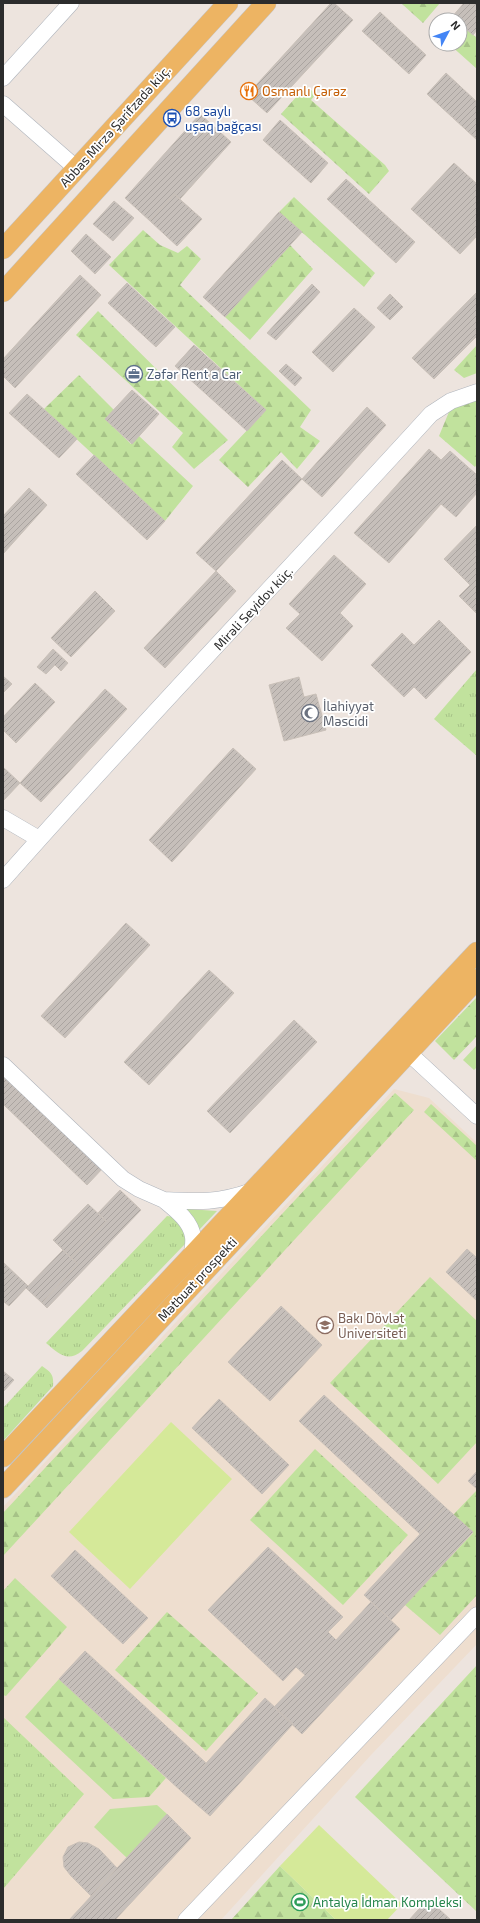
<svg xmlns="http://www.w3.org/2000/svg" width="480" height="1923" font-family="'Exo 2',sans-serif">
	<defs>
		<pattern id="forest-firs" width="22" height="20" patternUnits="userSpaceOnUse"><rect width="22" height="20" fill="#c1e29d"/><path d="M5 1l3.5 6h-7zM16 11l3.5 6h-7z" fill="#a6c287"/></pattern>
		<pattern id="park-tufts" width="24" height="20" patternUnits="userSpaceOnUse"><rect width="24" height="20" fill="#c1e29d"/><path d="M3 7l-1-3M5 7V3M7 7l1-3M15 17l-1-3M17 17v-4M19 17l1-3" fill="none" stroke="#a6c287"/></pattern>
		<pattern id="building-hatch" width="6" height="6" patternUnits="userSpaceOnUse"><rect width="6" height="6" fill="#c6bfba"/><path d="M-1 1l2-2M0 6l6-6M5 7l2-2" fill="none" stroke="#aaa4a0"/></pattern>
	</defs>
	<rect width="100%" height="100%" fill="#ede4de"/>
	<!-- education -->
	<path fill="#eedecf" d="M394 1089 429 1098 477 1143V1644L371 1755 221 1920H3V1507Z"/>
	<!-- grass -->
	<path fill="#c1e29d" d="M477 1045V1067L474 1070 463 1060Z
		M187 1209 217 1211 199 1230Z
		M157 1805 167 1814 127 1858 94 1827 110 1809Z"/>
	<!-- forest -->
	<path fill="url(#forest-firs)" d="M401 3H440L423 23Z
		M460 24 477 38V69L449 44H460Z
		M306 86 316 94 311 100 385 165 389 171 369 194 281 114Z
		M294 197 375 273 364 287 279 212Z
		M143 230 160 245 178 253 187 246 201 259 180 285 311 410 300 427 320 441 297 469 281 452 248 487 219 460 266 410 109 265Z
		M290 245 313 269 250 340 225 317Z
		M98 311 228 440 194 469 172 447 183 433 76 335Z
		M477 345V373L464 378 454 370Z
		M79 375 114 410 105 419 131 444 139 436 193 486 165 521 44 409Z
		M477 400V464L475 467 439 436 451 407Z
		M477 997V1036L454 1060 435 1041Z
		M395 1093 414 1110 3 1556V1513Z
		M431 1104 477 1146V1161L424 1112Z
		M430 1277 477 1321V1442L438 1484 330 1383Z
		M315 1449 408 1535 343 1605 250 1520Z
		M477 1490V1595L440 1635 405 1605 473 1533 453 1515Z
		M15 1578 67 1627 6 1696 3 1695V1591Z
		M167 1612 258 1693 206 1751 115 1670Z
		M477 1665V1909L476 1911 355 1797Z
		M59 1679 166 1778 149 1797 113 1799 25 1717Z
		M280 1866 336 1920H231Z"/>
	<!-- park -->
	<path fill="url(#park-tufts)" d="M477 669V756L434 719Z
		M167 1216 174 1217 186 1233 185 1244 82 1351C67 1363 58 1353 46 1343Z
		M42 1366C51 1372 54 1375 53 1386L3 1441V1408Z
		M3 1717 84 1794 4 1888 3 1887Z"/>
	<!-- pitch -->
	<path fill="#d5e999" d="M171 1422 232 1479 130 1589 69 1532Z
		M319 1825 402 1904 387 1920H336L280 1866Z"/>
	<!-- building -->
	<path fill="url(#building-hatch)" stroke="#c9c0b8" d="M331 3H334L353 20 267 113 247 95Z
		M464 3H477V30L473 35 460 24V20H455L452 17Z
		M380 12 426 55 409 74 362 31Z
		M446 73 477 102V140L427 94Z
		M200 114 231 142 180 199 174 194 150 221 125 198Z
		M280 120 328 163 311 183 263 140Z
		M454 163 477 184V236L460 254 411 209Z
		M346 179 415 242 396 263 327 199Z
		M174 194 202 219 177 246 150 221Z
		M114 201 134 218 113 241 93 224Z
		M279 212 302 232 225 317 203 297Z
		M86 234 111 257 95 274 71 251Z
		M80 275 101 295 15 388 3 376V359Z
		M127 283 175 327 156 347 108 303Z
		M312 284 320 292 276 340 267 333Z
		M477 292V336L434 379 412 358Z
		M390 294 403 307 390 320 377 308Z
		M354 308 375 327 333 372 312 352Z
		M194 345 266 410 247 431 175 366Z
		M286 364 302 378 295 386 279 371Z
		M132 390 159 414 132 444 105 419Z
		M27 394 77 439 59 458 9 413Z
		M367 407 386 425 322 497 302 479Z
		M429 449 441 460 450 451 477 475V493L456 517 441 504 389 563 354 533Z
		M94 455 165 521 147 540 76 474Z
		M282 460 302 479 216 571 196 553Z
		M29 488 47 505 3 554V516Z
		M477 525V614L459 596 470 585 444 559Z
		M334 555 366 584 340 613 353 626 322 661 286 628 300 614 289 604Z
		M216 571 236 591 165 668 144 648Z
		M95 591 115 611 71 657 51 638Z
		M439 620 471 652 426 699 414 687 404 697 371 665 402 633 414 645Z
		M53 649 68 663 61 671 55 665 46 674 37 667Z
		M3 676 12 684 3 693Z
		M299 677 304 697 316 694 326 730 284 741 269 685Z
		M35 683 55 702 16 743 3 730V717Z
		M105 689 127 709 41 802 20 783Z
		M233 748 256 769 172 862 149 840Z
		M3 767 20 783 3 801Z
		M126 923 150 945 65 1038 41 1016Z
		M209 970 234 993 149 1085 124 1062Z
		M294 1020 317 1042 230 1133 207 1111Z
		M3 1072 103 1168 87 1185 3 1104Z
		M120 1190 141 1210 47 1308 42 1303 78 1264 71 1258 106 1221 98 1213Z
		M88 1204 106 1221 71 1258 53 1240Z
		M467 1249 477 1258V1301L446 1272Z
		M63 1250 78 1264 42 1303 26 1288 9 1306 3 1301V1262L28 1286Z
		M281 1306 322 1345 270 1401 228 1362Z
		M3 1371 14 1380 3 1392Z
		M324 1395 445 1507 420 1534 299 1421Z
		M219 1399 289 1465 262 1494 192 1428Z
		M477 1471V1489L468 1481Z
		M445 1507 473 1532 391 1620 364 1595Z
		M268 1547 343 1617 328 1632 336 1640 371 1602 400 1629 302 1734 274 1707 305 1675 296 1667 283 1681 208 1610Z
		M75 1550 148 1618 123 1644 51 1576Z
		M85 1651 206 1763 181 1791 59 1679Z
		M265 1698 293 1724 210 1816 181 1791Z
		M167 1814 191 1838 115 1920H69Z
		M79 1842 88 1843 99 1849 117 1868 91 1896 71 1876 64 1867 63 1857 68 1847Z
		M428 1899 451 1920H409Z"/>
	<g fill="none" stroke-linecap="round" stroke-linejoin="round">
		<!-- minor casing -->
		<g stroke="#afb4bc" stroke-width="17">
			<path id="minor" d="M3 78 71 3
				M3 104 76 168
				M3 818 39 839
				M3 880C142 722 289 570 431 414L451 401 477 392
				M400 1045 477 1116
				M3 1065 123 1179 139 1189 164 1200
				M192 1256C192 1250 194 1243 193 1237 191 1221 175 1209 164 1200 199 1202 218 1203 252 1191
				M186 1920 477 1615"/>
		</g>
		<!-- major casing -->
		<g stroke="#c4c4c4" stroke-width="21">
			<path id="major" d="M3 249 228 3
				M3 292 266 3
				M3 1457 477 952
				M3 1488 477 979"/>
		</g>
		<!-- minor -->
		<use href="#minor" stroke="#fff" stroke-width="16"/>
		<!-- major -->
		<use href="#major" stroke="#edb463" stroke-width="20"/>
	</g>
	<!-- icons -->
	<defs>
		<g id="restaurant-ring" transform="scale(0.9)"><circle r="9.5" fill="#fff" stroke="#e8710a" stroke-width="1.5"/><path d="M-5-6h1v4h1v-4h1v4h1v-4h1v5L-1.5 .5V6h-2V.5L-5-1ZM5-6V6H3V1.5H1.5Q1.5-4 5-6Z" fill="#e8710a"/></g>
		<g id="bus-ring" transform="scale(0.9)"><circle r="9.5" fill="#fff" stroke="#1a4fb4" stroke-width="1.5"/><path d="M-5-6H5V4H4V6H2V4H-2V6H-4V4H-5ZM-3.5-4V0h7V-4ZM-3.5 1.2v1.5H-2V1.2ZM2 1.2v1.5H3.5V1.2Z" fill="#1a4fb4"/></g>
		<g id="office-ring" transform="scale(0.9)"><circle r="9.5" fill="#fff" stroke="#5c6f8a" stroke-width="1.5"/><path d="M-6-3h4V-5.5h4V-3h4V5H-6ZM-1-4.5V-3h2v-1.5ZM-6 0V1H6V0Z" fill="#5c6f8a"/></g>
		<g id="mosque-ring" transform="scale(0.9)"><circle r="9.5" fill="#fff" stroke="#6b7280" stroke-width="1.5"/><path d="M3.5-4.9A6 6 0 1 0 3.5 4.9A5 5 0 1 1 3.5-4.9Z" fill="#6b7280"/></g>
		<g id="university-ring" transform="scale(0.9)"><circle r="9.5" fill="#fff" stroke="#8d6e63" stroke-width="1.5"/><path d="M0-5L7-2L0 1L-7-2ZM-4 1L0 2.5L4 1V4Q0 6-4 4Z" fill="#8d6e63"/></g>
		<g id="stadium-ring" transform="scale(0.9)"><circle r="9.5" fill="#fff" stroke="#2e9e5b" stroke-width="1.5"/><path d="M0-5a6.5 5 0 1 0 0 10a6.5 5 0 1 0 0-10ZM-3.5-1.8h7v3.6h-7Z" fill="#2e9e5b"/></g>
	</defs>
	<g fill-rule="evenodd">
		<use href="#restaurant-ring" x="249" y="91"/>
		<use href="#bus-ring" x="172" y="118"/>
		<use href="#office-ring" x="134" y="374"/>
		<use href="#mosque-ring" x="310" y="713"/>
		<use href="#university-ring" x="325" y="1325"/>
		<use href="#stadium-ring" x="300" y="1902"/>
	</g>
	<g text-anchor="middle" stroke-width="3.5" stroke-linejoin="round" paint-order="stroke">
		<!-- food labels -->
		<g font-size="13" fill="#c56008" stroke="#fff" text-anchor="start">
			<text x="262" y="96">Osmanlı Çərəz</text>
		</g>
		<!-- transit labels -->
		<g font-size="13" fill="#164399" stroke="#fff" text-anchor="start">
			<text x="185" y="116">68 saylı<tspan x="185" dy="15">uşaq bağçası</tspan></text>
		</g>
		<!-- street labels -->
		<g font-size="13" fill="#2c2c2c" stroke="#fff">
			<text transform="translate(115 126) rotate(-48)" y="5">Abbas Mirzə Şərifzadə küç.</text>
			<text transform="translate(253 608) rotate(-47)" y="5">Mirəli Seyidov küç.</text>
			<text transform="translate(197 1279) rotate(-47)" y="5">Mətbuat prospekti</text>
		</g>
		<!-- service labels -->
		<g font-size="13" fill="#4e5e75" stroke="#fff" text-anchor="start">
			<text x="147" y="379">Zəfər Rent a Car</text>
		</g>
		<!-- worship labels -->
		<g font-size="13" fill="#5b616d" stroke="#fff" text-anchor="start">
			<text x="323" y="711">İlahiyyət<tspan x="323" dy="15">Məscidi</tspan></text>
		</g>
		<!-- education labels -->
		<g font-size="13" fill="#785e54" stroke="#fff" text-anchor="start">
			<text x="338" y="1323">Bakı Dövlət<tspan x="338" dy="15">Universiteti</tspan></text>
		</g>
		<!-- leisure labels -->
		<g font-size="13" fill="#27864d" stroke="#fff" text-anchor="start">
			<text x="313" y="1907">Antalya İdman Kompleksi</text>
		</g>
	</g>
	<!-- border -->
	<rect width="480" height="1923" fill="none" stroke="#2c2c2c" stroke-width="8"/>
	<!-- north arrow -->
	<g transform="translate(448 32) rotate(49)"><circle r="19" fill="#ffffff" stroke="#ababab"/>
	<path d="M0-3L7 15L0 10L-7 15Z" fill="#4385f5"/>
	<text y="-6" font-size="11" font-weight="bold" text-anchor="middle" fill="#2c2c2c">N</text>
	</g>
</svg>
